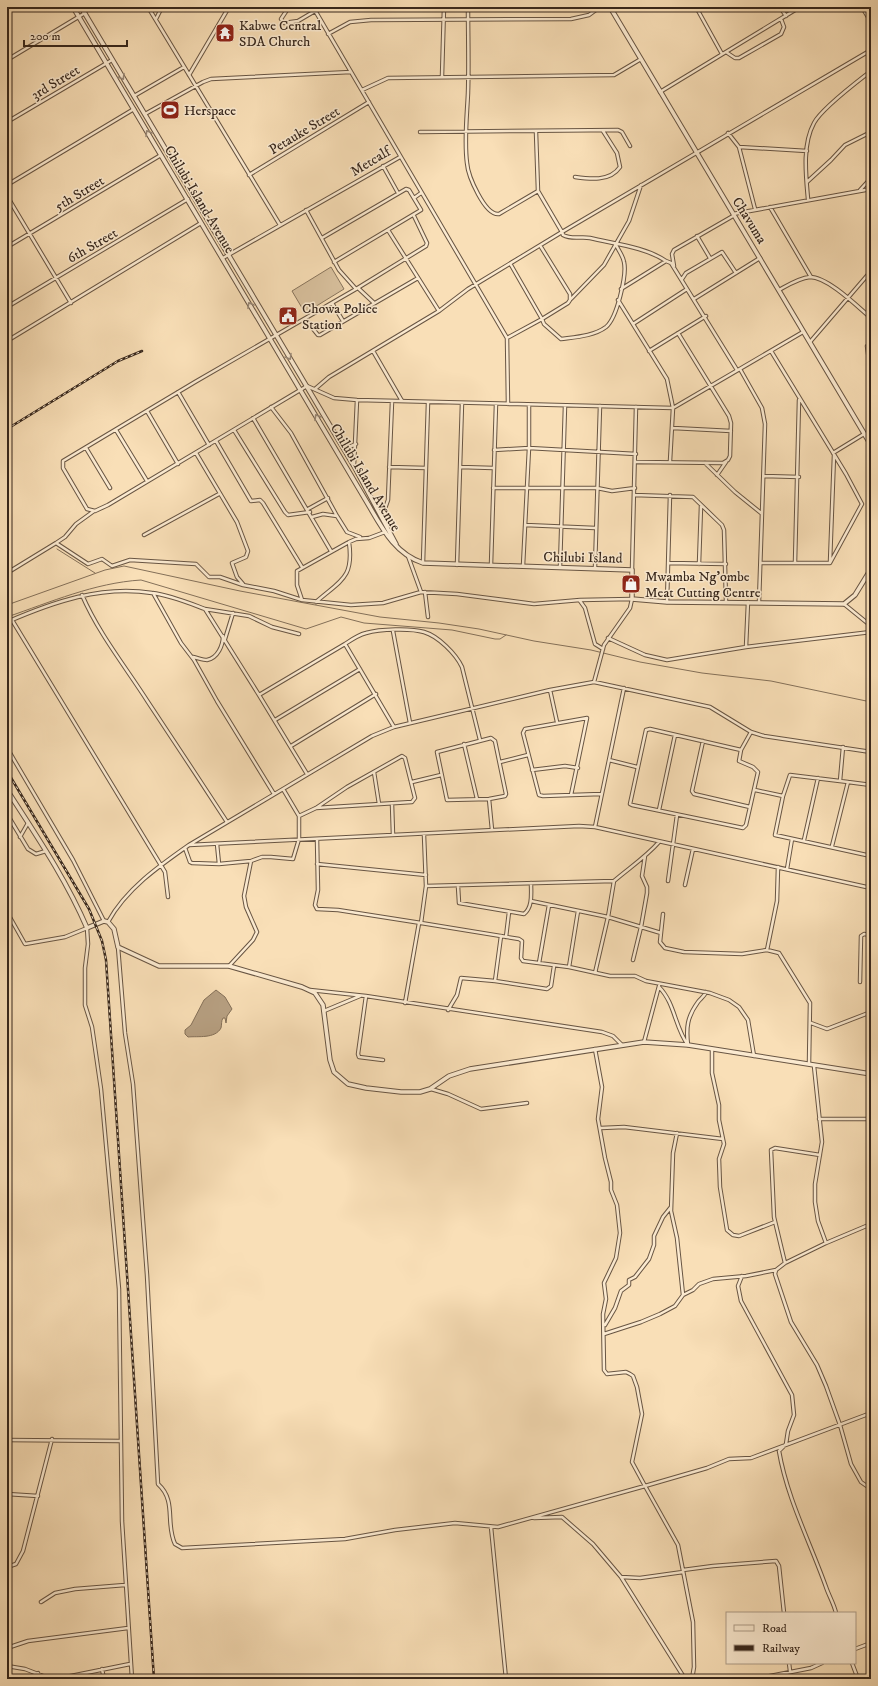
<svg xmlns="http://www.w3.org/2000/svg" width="878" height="1686" font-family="'IM FELL DW Pica',serif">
	<rect width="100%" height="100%" fill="#f9dfb7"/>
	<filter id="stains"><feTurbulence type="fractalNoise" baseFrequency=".005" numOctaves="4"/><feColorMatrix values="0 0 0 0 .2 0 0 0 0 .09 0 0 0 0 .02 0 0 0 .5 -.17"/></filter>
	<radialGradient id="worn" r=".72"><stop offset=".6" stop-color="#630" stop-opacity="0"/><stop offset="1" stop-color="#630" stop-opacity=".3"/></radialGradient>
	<!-- green -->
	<path fill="#d8c09d" stroke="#88745c" d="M331 267 344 289 305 313 292 291Z"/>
	<!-- water -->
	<path fill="#b7a082" stroke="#847059" d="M216 990 225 997 232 1009 227 1016 226 1023 225 1018H223C221 1021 222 1024 221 1028 215 1039 198 1036 188 1037L185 1034V1030L191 1025 204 1000Z"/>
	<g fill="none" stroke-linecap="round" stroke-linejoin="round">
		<!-- stream -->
		<path stroke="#847059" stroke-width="1" d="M57 549 95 573
			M7 605 105 570 124 566 240 591 380 617 439 623 479 629 534 641 591 650 640 662 702 673 771 681 871 702
			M7 617C51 602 94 583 141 580L306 629 341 617 364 623 452 630 495 639H500L506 635"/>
		<!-- minor casing -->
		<g stroke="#685543" stroke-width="4.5">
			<path id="minor" d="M148 7 280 225
				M289 7 281 19 284 23 298 21 315 11
				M313 7 507 338 508 404
				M468 7C468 36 469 64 468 93 467 116 464 141 467 163 468 176 485 216 499 214L538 191
				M696 7 722 54
				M780 7 786 16
				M862 7 871 22
				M156 19 162 7
				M328 34 350 22 371 20 571 19 589 15 600 7
				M726 52 735 58H739L781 34 784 27 781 19
				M7 60 85 13
				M189 75 229 7
				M442 76 444 7
				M362 90 388 78 614 75 641 59
				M660 92 800 7
				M134 96 184 67
				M145 114 203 82 211 79 351 72
				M7 122 112 60
				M420 132 618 130 622 132 630 146
				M728 133 739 147 755 209
				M739 147 807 151
				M383 166 398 193
				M249 175 369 102
				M575 177C589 179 610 182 620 167L617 153 603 131
				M807 182 831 160 845 145 871 132
				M7 185 134 109
				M860 190 871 178
				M7 196 71 303
				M414 198 421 193
				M808 199C806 176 802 145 814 123 822 108 857 82 871 71
				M770 207 811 277
				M306 210 339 270 356 289
				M733 214 871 189
				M414 216 427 243 426 246 356 289 195 382 63 461V468L87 509 95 511 108 505 307 386 334 398 357 400 673 408 667 379 618 300
				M388 230 439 311
				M697 236 710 258
				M322 238 406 189 409 190 421 210 334 262
				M7 247 161 155
				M541 247 570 294V300L568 303 542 319 544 324 561 339C576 337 594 336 606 327 617 318 627 275 624 262 623 256 619 251 616 245
				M223 258 400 157
				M666 261C645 247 615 244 590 238 581 236 572 240 563 235L562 232 871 50
				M674 266 672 254 674 250 733 216
				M682 279 686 273 722 252 736 273
				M358 288 374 303
				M621 289 666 261 671 263 737 370
				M779 290C788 285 799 278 810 277 828 277 858 307 871 318
				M571 299 604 265 629 221 641 185
				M694 299 760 258
				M332 303 343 321
				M7 307 188 199
				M305 319 318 335H320L418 278
				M633 324 687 289
				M507 338 542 319 511 265
				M7 341 201 223
				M810 342 871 271
				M373 351 402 401
				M649 351 706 316
				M870 368 867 346 871 343
				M740 369 762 408 765 424 759 602
				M315 389 329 377 439 311 468 289 562 232 538 191 536 132
				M178 392 209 445
				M271 407 291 433 337 516
				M147 411 178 464
				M253 418 331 551
				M673 428 731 431
				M116 430 147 481
				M234 430 285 512 288 515 310 512
				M216 441 251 501 260 500 263 503 302 567
				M86 448 110 488
				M344 449 356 444
				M494 450 529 448 636 454
				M196 453 237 522 248 551 246 557 232 563 237 577 243 584
				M833 453 864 434
				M670 461 673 408 803 332
				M636 462 723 463 728 460 730 456 731 423 729 416 678 333
				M705 463 735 492 761 513
				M354 466 357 400
				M389 467 426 468
				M460 467 493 468
				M717 475 726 462
				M764 476 799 477
				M493 488H597L612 491 635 488
				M634 495 693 497 722 525 724 530 726 601
				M308 509 328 498
				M312 517 323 514 337 516 347 532 360 537
				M382 517 388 500 392 402
				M525 525 595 528
				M144 535 219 494
				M56 543 88 564 102 559 112 566 130 560 196 564 209 577H220L243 585 274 591 302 600 351 605 383 603 421 592 457 594 534 604 580 600 632 599 630 608 604 645 594 682
				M408 556 421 592
				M830 562 834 455
				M423 563 428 403
				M668 563 726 564
				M761 563H830L862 504 846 474 771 351
				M795 563 799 400
				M699 564 701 506
				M457 565 462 403
				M491 565 496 404
				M523 566 529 448V405
				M560 567 565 406
				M595 568 600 406
				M632 570 636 407
				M7 573 56 543 65 537 76 524 94 511
				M425 592 428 617
				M153 593 181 643 194 660 217 701 274 794
				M82 595C99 634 125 666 148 702 174 741 201 782 227 822
				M302 600 297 585V571L349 542 356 539 369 538 385 532
				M580 601 585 608 595 644 603 649
				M316 602C341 580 354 578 349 542
				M667 602 670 495
				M844 604 871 626
				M12 620 165 872 168 897
				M7 622C53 602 101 585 152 593 170 595 189 603 205 609
				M393 631 410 723
				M608 638 645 655 667 660 746 647 871 632
				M225 639 233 613
				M345 644C351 640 358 635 366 633 380 629 411 628 424 632 438 636 456 654 462 667L480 740
				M746 647 748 602
				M193 657C198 658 203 660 207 660 218 658 223 645 223 636
				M624 688 595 827 871 888
				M550 690 557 722
				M259 695 205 609 249 616 272 627 299 634
				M275 720 360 669
				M491 738 495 741 506 794 505 796 489 799 447 800 437 752Z
				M703 741 692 791 694 794 750 807
				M464 744 477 799
				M291 746 376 694
				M7 748 73 860 104 921
				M741 750 650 729 646 730 630 804 632 805 743 828 746 825 758 772 753 767 739 761 741 750 751 732
				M609 760 637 767
				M500 762 528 755
				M532 770 565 766 578 768
				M374 772 379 804
				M307 774 259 695 345 644 394 727
				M840 781 843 747
				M412 782 441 775
				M848 782 871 785
				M755 790 783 796
				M571 795 587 718 525 729 523 733 539 795 543 796 601 794
				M489 799 492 830
				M392 804 393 835
				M659 810 675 735
				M7 814 28 849 36 854 46 851
				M299 816 316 808 347 787 402 756 405 758 415 798 412 802 316 808
				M424 835 426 886 421 923 519 939 522 941 521 958 523 961 569 967 578 911
				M20 837 28 823
				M317 839 318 890 315 905 317 909 338 910 421 923
				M804 840 818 778
				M217 844 219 864
				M189 845 579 826 595 827
				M832 846 848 782 790 775 783 796 775 835 871 856
				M185 848 190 862 192 863 219 864 251 861 262 857H271L293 859 299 839V816L283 789
				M317 864 426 875
				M787 869 792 839
				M614 881C629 868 646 857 659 842
				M668 881 677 815
				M685 885 693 849
				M426 886 614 881 608 917 531 901
				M458 886 459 903 524 914C533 907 531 893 531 883
				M7 912 25 944 65 937 87 928 88 944 85 968V1005L92 1027 101 1089 119 1289 122 1521 132 1679
				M663 914 660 942 665 948 684 952 742 954 767 950 779 953 810 1003 809 1064
				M108 922C126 889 159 866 189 845L372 736 394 727 550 690 594 682 710 707 751 732 764 736 871 752
				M501 936 495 981 547 989 551 986 554 966
				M506 937 509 912
				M118 947 125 1033 133 1084 147 1275 158 1484C177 1501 165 1523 175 1544L182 1548 345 1539 395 1530 455 1523 498 1527 645 1486 678 1545 693 1622 694 1667 692 1679
				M767 950 777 901 778 867
				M633 960 641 927 647 893V887L642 876 645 856
				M539 963 549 905
				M229 966 253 940 257 932 246 907 244 896 251 861
				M569 967 610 976H635L646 981 710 993 729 1000 739 1007 748 1020 754 1056
				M595 973 608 917 661 933
				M860 982 861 936 864 934 871 935
				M659 987C675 1003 675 1028 688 1045 686 1028 687 1017 698 1002 701 998 704 997 706 992
				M310 990 366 996
				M405 1003 419 923
				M448 1010 457 995 461 978 495 981
				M324 1011 360 996
				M811 1023 827 1029 871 1012
				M644 1042 659 986
				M595 1049 602 1087 598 1119 605 1158 611 1182V1190L617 1205 620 1233 616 1258 604 1283 606 1299 603 1314 604 1370 607 1374 626 1372 630 1374 633 1376 637 1387 642 1414 632 1462 645 1486 707 1468 729 1459 751 1458 871 1413
				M712 1050V1073L719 1105V1120L724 1144 719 1159 720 1187 727 1230 733 1235 739 1236 775 1222
				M383 1060 359 1057 358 1054 366 996 602 1032 613 1036 622 1045
				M814 1066 822 1142 815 1184V1202L818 1221 826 1243
				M431 1089 448 1094 481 1109 527 1103
				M819 1119H871
				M601 1128 624 1127 723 1139
				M871 1224 826 1243 785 1263 776 1270 775 1274 791 1322 817 1365 826 1386 840 1425 851 1464 861 1482 871 1489
				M785 1263 774 1217 771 1150 775 1148 820 1155
				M742 1276 738 1286 741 1301 792 1395 794 1415 788 1431 786 1444 779 1451C787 1498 810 1542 826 1587 829 1596 834 1604 836 1613
				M683 1295 693 1290 699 1284 713 1279 746 1276 776 1270
				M605 1325 615 1308 621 1291 629 1285V1280L635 1277 649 1259 654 1245V1236L663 1217 671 1207
				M604 1334 641 1322 660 1314 675 1306 683 1295 677 1238 671 1211 673 1153 677 1133
				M7 1440 120 1441
				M7 1494 38 1496
				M534 1518 562 1517 593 1544 621 1577 685 1679
				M491 1527 506 1679
				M7 1567 16 1564 23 1551 52 1439
				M683 1570 713 1566 776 1561 779 1566 784 1613
				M621 1577 640 1578 683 1572
				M41 1602 55 1593 75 1589 125 1585
				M7 1648 28 1641 128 1628
				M855 1649 871 1643
				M789 1663 791 1679
				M852 1663 858 1679
				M7 1666 25 1669 51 1679
				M102 1669 104 1679
				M29 1679 38 1673
				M56 1679 130 1664
				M755 1679 811 1668 822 1663"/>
		</g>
		<!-- tertiary casing -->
		<g stroke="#685543" stroke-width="5.5">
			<path id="tertiary" d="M73 7 368 504C382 528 395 554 423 563L632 570V599L667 602 844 604 855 595 871 569
				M81 7 354 466 396 544
				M610 7 871 445
				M7 790C36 835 66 879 87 928L104 921 108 922 114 929 118 947 159 966H229L302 987 315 993 323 1005 330 1060 334 1072 348 1084 366 1088 401 1092H420L430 1089 449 1076 470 1069 644 1042 688 1045 871 1074"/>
		</g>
		<!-- minor -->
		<use href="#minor" stroke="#fbead0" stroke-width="2.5"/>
		<!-- tertiary -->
		<use href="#tertiary" stroke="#fbead0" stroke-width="3.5"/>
		<!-- rail casing -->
		<g stroke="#37271c" stroke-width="2.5">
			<path id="rail" d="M7 429 118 361 142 351
				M7 771 89 909 102 941 106 960 154 1679"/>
		</g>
		<!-- rail -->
		<use href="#rail" stroke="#fbead0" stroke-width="1" stroke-dasharray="3" stroke-linecap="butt"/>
	</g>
	<!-- one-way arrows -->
	<defs><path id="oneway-chevron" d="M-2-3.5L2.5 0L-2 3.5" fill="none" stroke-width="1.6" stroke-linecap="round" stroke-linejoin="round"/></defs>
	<g stroke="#998876">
		<use href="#oneway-chevron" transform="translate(122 77) rotate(59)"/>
		<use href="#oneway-chevron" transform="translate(148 133) rotate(-121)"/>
		<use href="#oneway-chevron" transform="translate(250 305) rotate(-120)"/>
		<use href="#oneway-chevron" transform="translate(289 357) rotate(59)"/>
		<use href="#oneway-chevron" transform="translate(317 417) rotate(-120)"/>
	</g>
	<!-- icons -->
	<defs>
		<g id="temple-square" transform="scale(1)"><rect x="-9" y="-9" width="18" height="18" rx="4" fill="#8f2418" stroke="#fbead0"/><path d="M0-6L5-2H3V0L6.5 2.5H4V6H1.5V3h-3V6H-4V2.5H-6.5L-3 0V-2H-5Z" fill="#fff"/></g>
		<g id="stadium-square" transform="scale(1)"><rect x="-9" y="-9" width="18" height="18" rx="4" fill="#8f2418" stroke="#fbead0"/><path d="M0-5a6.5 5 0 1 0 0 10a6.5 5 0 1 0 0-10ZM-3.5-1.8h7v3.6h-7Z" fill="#fff"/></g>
		<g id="civic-square" transform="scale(1)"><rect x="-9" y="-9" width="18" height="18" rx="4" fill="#8f2418" stroke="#fbead0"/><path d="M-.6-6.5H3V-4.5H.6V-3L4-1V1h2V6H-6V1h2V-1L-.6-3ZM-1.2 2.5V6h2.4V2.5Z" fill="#fff"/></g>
		<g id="shop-square" transform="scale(1)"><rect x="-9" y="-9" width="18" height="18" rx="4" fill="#8f2418" stroke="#fbead0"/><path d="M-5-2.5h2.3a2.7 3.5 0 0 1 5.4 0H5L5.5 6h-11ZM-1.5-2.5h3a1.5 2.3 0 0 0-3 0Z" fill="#fff"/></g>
	</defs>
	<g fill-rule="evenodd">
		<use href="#temple-square" x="225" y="33"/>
		<use href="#stadium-square" x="170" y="110"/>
		<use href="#civic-square" x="288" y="316"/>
		<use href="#shop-square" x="631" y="584"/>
	</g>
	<g text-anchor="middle" stroke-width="3" stroke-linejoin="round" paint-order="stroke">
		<!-- poi labels -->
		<g font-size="14" fill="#37271c" stroke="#fbead0" text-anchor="start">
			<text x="239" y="30">Kabwe Central<tspan x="239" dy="16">SDA Church</tspan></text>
			<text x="184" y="115">Herspace</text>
			<text x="302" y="313">Chowa Police<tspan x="302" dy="16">Station</tspan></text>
			<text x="645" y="581">Mwamba Ng'ombe<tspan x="645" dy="16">Meat Cutting Centre</tspan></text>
		</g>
		<!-- street labels -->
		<g font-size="14" fill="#37271c" stroke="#fbead0">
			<text transform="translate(55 82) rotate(-31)" y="5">3rd Street</text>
			<text transform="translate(304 130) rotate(-31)" y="5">Petauke Street</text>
			<text transform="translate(370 161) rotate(-31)" y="5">Metcalf</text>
			<text transform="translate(79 193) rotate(-31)" y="5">5th Street</text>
			<text transform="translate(200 199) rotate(59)" y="5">Chilubi Island Avenue</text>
			<text transform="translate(750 220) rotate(58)" y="5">Chavuma</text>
			<text transform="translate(92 245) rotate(-30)" y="5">6th Street</text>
			<text transform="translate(366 477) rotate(59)" y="5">Chilubi Island Avenue</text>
			<text transform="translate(583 557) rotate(1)" y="5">Chilubi Island</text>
		</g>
	</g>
	<!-- margin -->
	<rect width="878" height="1686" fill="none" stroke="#f9dfb7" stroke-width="24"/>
	<rect x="8" y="8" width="862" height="1670" fill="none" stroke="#37271c" stroke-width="2"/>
	<rect x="12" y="12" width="854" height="1662" fill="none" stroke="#37271c"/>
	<!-- legend -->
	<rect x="726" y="1612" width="130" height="52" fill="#fbead0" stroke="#ad9c88"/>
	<rect x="734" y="1625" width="20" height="6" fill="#fbead0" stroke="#ad9c88"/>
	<text x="762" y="1632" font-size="12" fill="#37271c">Road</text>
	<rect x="734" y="1645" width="20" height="6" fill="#37271c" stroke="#ad9c88"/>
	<text x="762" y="1652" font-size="12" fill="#37271c">Railway</text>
	<!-- scale -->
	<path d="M24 40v6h103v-6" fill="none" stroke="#37271c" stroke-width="2"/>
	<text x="30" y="40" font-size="12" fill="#37271c" stroke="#fbead0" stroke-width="3" paint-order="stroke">200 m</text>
	<rect width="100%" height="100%" filter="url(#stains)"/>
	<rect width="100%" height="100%" fill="url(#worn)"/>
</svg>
